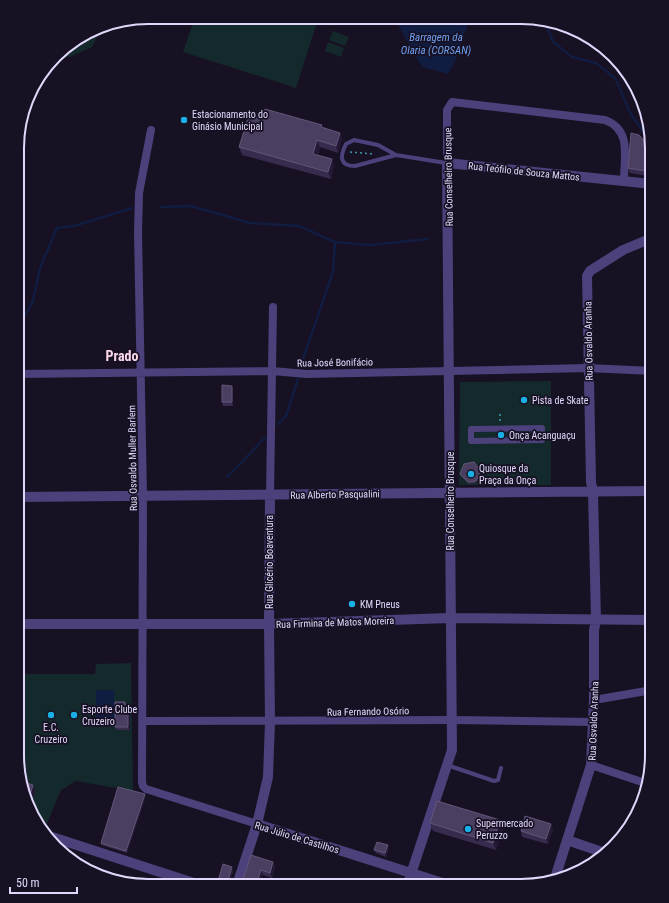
<svg xmlns="http://www.w3.org/2000/svg" width="669" height="903" font-family="'Roboto Condensed',sans-serif">
	<rect width="100%" height="100%" fill="#171123"/>
	<!-- green -->
	<path fill="#14292c" d="M195 17 318 19 296 88 183 52Z
		M103 26 92 47 70 57 56 56 62 49Z
		M333 31 349 37 345 46 329 40Z
		M328 42 344 48 341 57 325 51Z
		M551 381V485H459L460 382Z
		M131 663 133 791 76 781 61 790 45 828 43 827 31 813 17 755V674H95L96 664Z"/>
	<!-- water -->
	<path fill="#111c41" d="M394 18H470L455 62 448 74 422 67Z
		M96 690H114V726L96 725Z"/>
	<g fill="none" stroke-linecap="round" stroke-linejoin="round">
		<!-- stream -->
		<path stroke="#111c41" stroke-width="2.5" d="M545 21 553 42 572 57 596 63 615 78 631 114 644 133 650 139
			M161 207 191 206 250 223 299 226 335 242 370 245 428 239
			M18 329 33 301 40 268 57 228 74 226 132 208
			M303 359 333 272 335 242
			M278 424 286 416 298 379
			M227 477 265 438"/>
		<!-- path -->
		<path stroke="#3c9ea9" stroke-width="1.5" stroke-dasharray="2 3" stroke-linecap="butt" d="M350 152 374 154
			M500 421V414
			M501 483V478"/>
		<!-- service -->
		<path stroke="#4d417c" stroke-width="4" d="M396 155 355 166C339 166 340 156 346 144L354 140 378 145 396 155 446 163
			M447 765 494 781 498 780 501 768"/>
		<!-- pedestrian -->
		<path stroke="#4d417c" stroke-width="6" d="M542 428V440L471 441V429Z"/>
		<!-- minor -->
		<path stroke="#4d417c" stroke-width="8" d="M151 130 139 193 138 233 143 496 142 782 143 786 146 789 257 824
			M447 163V110L452 102 605 120C632 130 624 157 624 181
			M18 374 272 371 307 374 588 368 652 371
			M270 495 273 307
			M594 700 652 690
			M143 721 452 720 594 722
			M591 765 645 783"/>
		<!-- tertiary -->
		<path stroke="#4d417c" stroke-width="10" d="M17 497 652 491
			M17 624H269L450 618 652 620
			M257 824 452 886
			M52 837 200 885
			M567 840 602 852
			M555 878 591 765 594 700V630L596 620 593 492 591 482 587 276 590 271 623 250 652 238
			M237 885 257 824 268 777 270 722 269 624 270 495
			M407 886 452 750 447 163 652 184"/>
	</g>
	<!-- wall -->
	<path fill="#382c4e" d="M262 119 322 127 340 133 342 140 338 153 320 147 318 155 332 159 334 166 331 179 242 155 239 147Z
		M652 153V177L630 173 628 168Z
		M233 389V406H223L222 402Z
		M482 473 476 483 469 484 461 476 460 474Z
		M125 702 126 706V712H128L130 716V730H116L115 727Z
		M146 796 127 853 101 845V843Z
		M430 823 503 828 496 850 433 831Z
		M553 829 548 844 522 837 521 831Z
		M389 849 386 857 376 853 374 850Z
		M251 855 273 862 275 867 272 878 263 875Z
		M233 871 229 885H219L218 881Z"/>
	<!-- shaded-wall -->
	<path fill="#231935" d="M340 133 342 140 338 153 336 146Z
		M317 140 320 147 316 161 313 154Z
		M332 159 334 166 331 179 328 172Z
		M232 386 233 389V406L232 402Z
		M481 471 482 473 476 483V481Z
		M125 702 126 706V716L125 712Z
		M128 712 130 716V730L128 727Z
		M33 785 35 791 30 809 28 802Z
		M145 794 146 796 127 853 126 851Z
		M500 820 503 828 496 850 493 843Z
		M551 824 553 829 548 844 546 839Z
		M388 845 389 849 386 857 385 853Z
		M273 862 275 867 272 878 270 873Z
		M232 867 233 871 229 885H227V884Z
		M261 870 263 875 259 885H256Z"/>
	<!-- building -->
	<path fill="#4a3e61" stroke="#625679" d="M265 109 322 125 321 127 340 133 336 146 317 140 313 154 332 159 328 172 239 147 249 115 262 119Z
		M631 133 639 135 649 146 652 153V172L628 168Z
		M222 385 232 386V402H222Z
		M474 462 481 471 476 481 468 482 460 474 464 464Z
		M115 702H125V712H128V727H115Z
		M23 782 33 785 28 802Z
		M118 787 145 794 126 851 101 843Z
		M437 801 500 820 493 843 430 823Z
		M525 816 551 824 546 839 521 831Z
		M377 842 388 845 385 853 374 850Z
		M251 855 273 862 270 873 261 870 256 885H241Z
		M223 864 232 867 227 884 218 881Z
		M416 878 443 886H414Z"/>
	<!-- markers -->
	<g fill="#19afe4" stroke="#171123" stroke-width="1.5">
		<circle cx="184" cy="120" r="4"/>
		<circle cx="524" cy="400" r="4"/>
		<circle cx="501" cy="435" r="4"/>
		<circle cx="471" cy="474" r="4"/>
		<circle cx="352" cy="604" r="4"/>
		<circle cx="51" cy="715" r="4"/>
		<circle cx="74" cy="715" r="4"/>
		<circle cx="468" cy="829" r="4"/>
	</g>
	<g text-anchor="middle" stroke-width="3.5" stroke-linejoin="round" paint-order="stroke">
		<!-- poi labels -->
		<g font-size="10" fill="#e1d7fb" stroke="#171123" text-anchor="start">
			<text x="192" y="118">Estacionamento do<tspan x="192" dy="12">Ginásio Municipal</tspan></text>
			<text x="532" y="404">Pista de Skate</text>
			<text x="509" y="439">Onça Acanguaçu</text>
			<text x="479" y="472">Quiosque da<tspan x="479" dy="12">Praça da Onça</tspan></text>
			<text x="360" y="608">KM Pneus</text>
			<text x="82" y="713">Esporte Clube<tspan x="82" dy="12">Cruzeiro</tspan></text>
			<text x="51" y="731" text-anchor="middle">E.C.<tspan x="51" dy="12">Cruzeiro</tspan></text>
			<text x="476" y="827">Supermercado<tspan x="476" dy="12">Peruzzo</tspan></text>
		</g>
		<!-- street labels -->
		<g font-size="10" fill="#e1d7fb" stroke="#171123">
			<text transform="translate(524 171) rotate(6)" y="4">Rua Teófilo de Souza Mattos</text>
			<text transform="translate(448 177) rotate(-91)" y="4">Rua Conselheiro Brusque</text>
			<text transform="translate(588 341) rotate(-91)" y="4">Rua Osvaldo Aranha</text>
			<text transform="translate(335 362) rotate(-1)" y="4">Rua José Bonifácio</text>
			<text transform="translate(132 458) rotate(-91)" y="4">Rua Osvaldo Muller Barlem</text>
			<text transform="translate(335 494) rotate(-1)" y="4">Rua Alberto Pasqualini</text>
			<text transform="translate(450 501) rotate(-90)" y="4">Rua Conselheiro Brusque</text>
			<text transform="translate(269 562) rotate(-90)" y="4">Rua Glicério Boaventura</text>
			<text transform="translate(335 622) rotate(-2)" y="4">Rua Firmina de Matos Moreira</text>
			<text transform="translate(368 711) rotate(-1)" y="4">Rua Fernando Osório</text>
			<text transform="translate(593 721) rotate(-88)" y="4">Rua Osvaldo Aranha</text>
			<text transform="translate(297 837) rotate(17)" y="4">Rua Júlio de Castilhos</text>
		</g>
		<!-- water labels -->
		<g font-size="11" font-style="italic" fill="#70a0ef" stroke="#171123">
			<text x="436" y="41">Barragem da<tspan x="436" dy="13">Olaria (CORSAN)</tspan></text>
		</g>
		<!-- district labels -->
		<g font-size="14" font-weight="bold" fill="#fbd8e9" stroke="#171123">
			<text x="122" y="361">Prado</text>
		</g>
	</g>
	<!-- crop -->
	<path d="M0 0H669V903H0ZM148 24H521A124 124 0 0 1 645 148V755A124 124 0 0 1 521 879H148A124 124 0 0 1 24 755V148A124 124 0 0 1 148 24Z" fill="#171123" fill-rule="evenodd"/>
	<path fill="none" stroke="#e1d7fb" stroke-width="2" d="M148 24H521A124 124 0 0 1 645 148V755A124 124 0 0 1 521 879H148A124 124 0 0 1 24 755V148A124 124 0 0 1 148 24Z"/>
	<!-- scale -->
	<path d="M10 887v6h67v-6" fill="none" stroke="#e1d7fb" stroke-width="2"/>
	<text x="16" y="887" font-size="12" fill="#e1d7fb" stroke="#171123" stroke-width="3" paint-order="stroke">50 m</text>
</svg>
